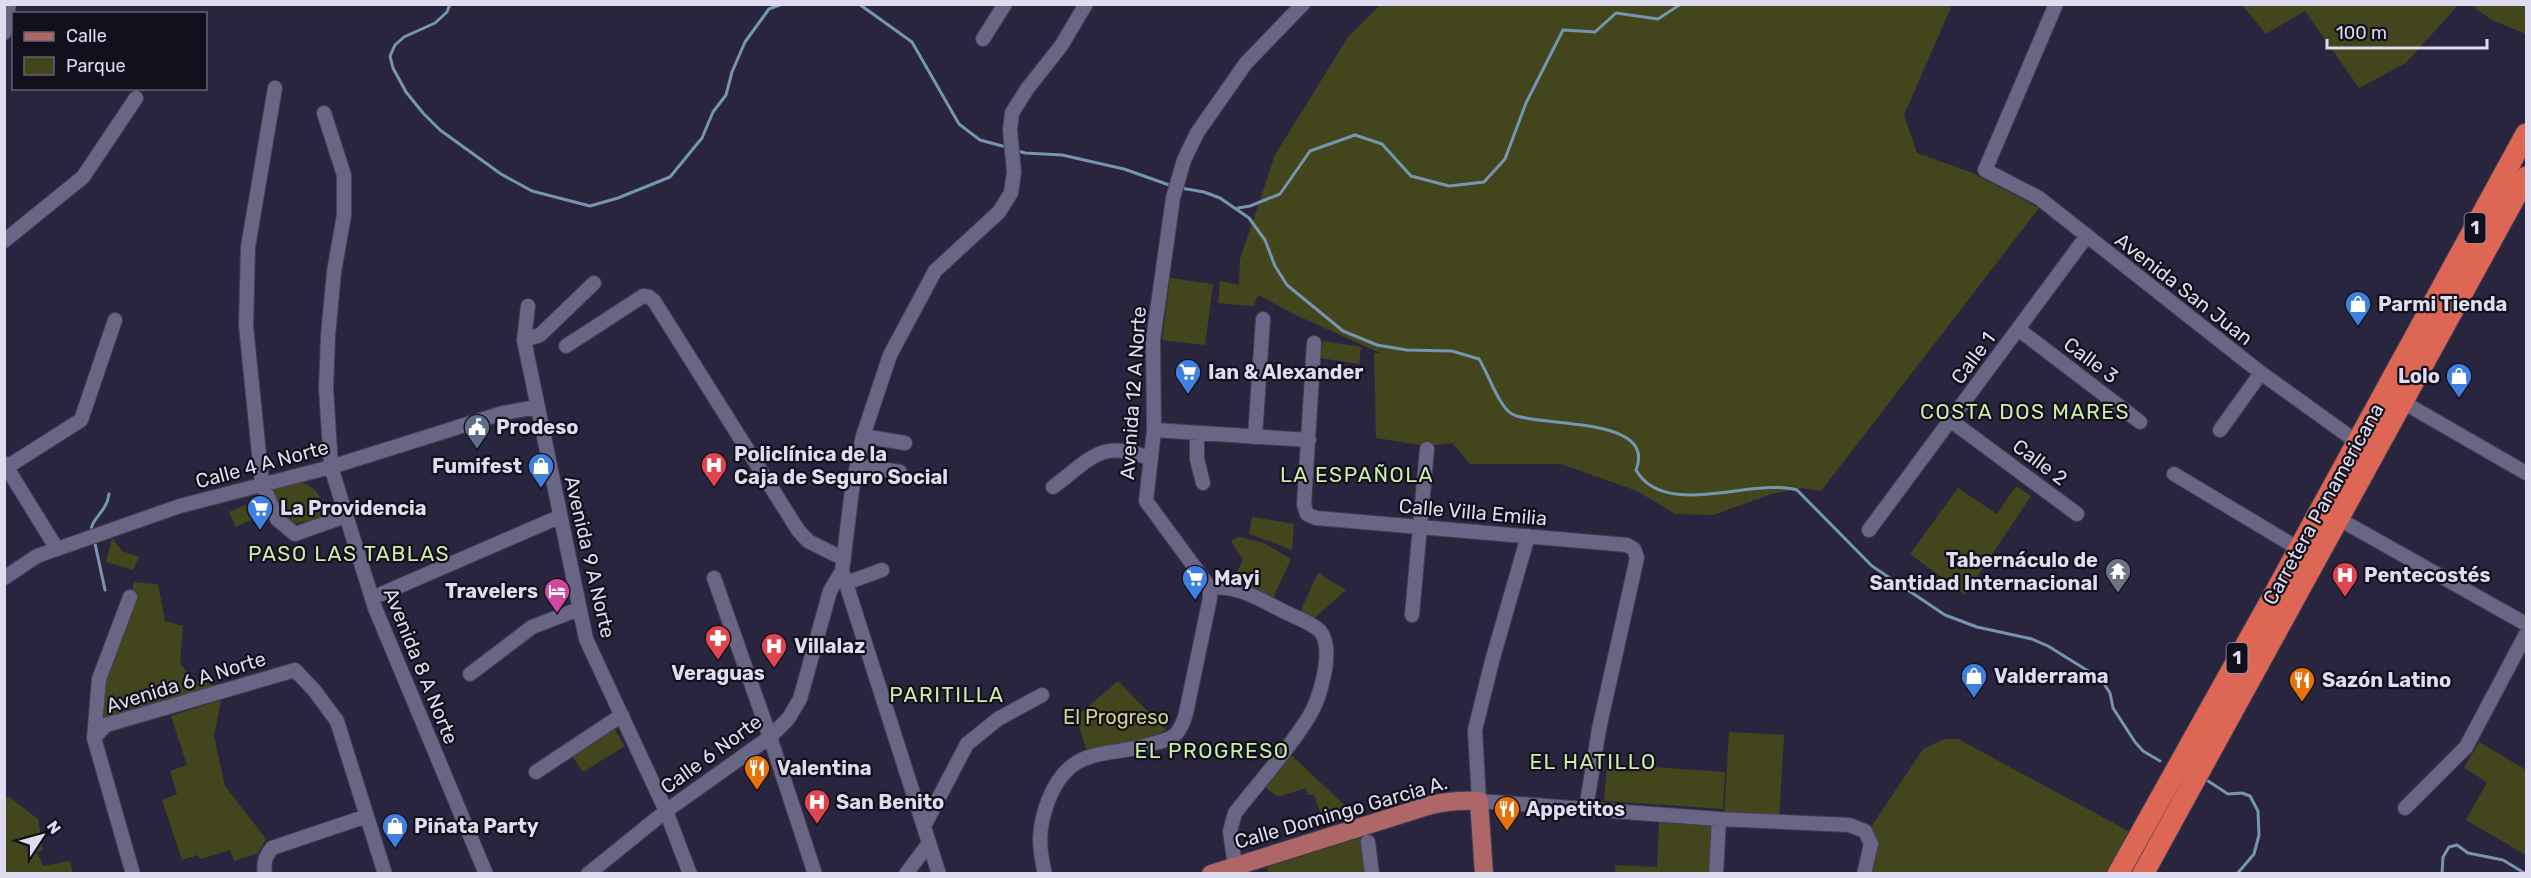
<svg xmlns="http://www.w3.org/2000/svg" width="2531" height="878" font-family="Rubik,sans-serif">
	<rect width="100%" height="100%" fill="#2a253f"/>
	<!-- green -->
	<path fill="#43451d" d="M1380 5H1952L1904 115 1917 153 1973 173 2039 208 1821 491 1802 488 1772 494 1713 515 1676 514 1637 491 1561 464H1470L1452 443 1427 446 1376 438 1374 353H1380L1298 316 1258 295 1254 306 1218 303 1220 281 1239 285 1240 259 1275 155 1348 37Z
		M2242 5H2458L2406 63 2359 88 2305 11 2266 34Z
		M2470 5H2526V34L2492 20Z
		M1170 278 1213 284 1205 345 1162 340Z
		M1323 341 1361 347 1359 364 1320 358Z
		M300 482C320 488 322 500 328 518L290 524 277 515 268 489Z
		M2016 486 2031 496 1965 595 1910 554 1958 488 1997 514Z
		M261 498 267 513 236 527 229 512Z
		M1252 517 1294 524 1292 550 1249 534Z
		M1239 537 1264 543 1291 559 1272 600 1231 583 1243 560 1231 541Z
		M112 538 122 551 139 557 133 570 106 562Z
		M1318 573 1346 590 1312 620 1299 614Z
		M133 582 158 584 165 621 183 626 180 664 194 680 217 686 218 689 119 717H102L107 668 133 599Z
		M1118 681 1166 730 1149 739 1086 749 1076 717Z
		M221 700 214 736 225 786 266 839 258 853 234 861 230 850 201 859 197 855 182 860 162 800 177 794 170 771 187 765 171 716Z
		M613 727 625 746 583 772 571 754Z
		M1729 732 1784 735 1779 821 1724 817Z
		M1944 739H1958L2130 832 2108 873 1869 874 1876 844 1871 827 1923 749Z
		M2479 742 2526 770V855L2466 820 2487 782 2464 768Z
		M1290 754 1355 815 1325 825 1314 795H1308L1306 788 1278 797 1266 788Z
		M1607 764 1725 772 1723 809 1604 801Z
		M8 796 38 819 43 850 37 852 43 866 70 861 73 873H5L4 803Z
		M1659 821 1714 823 1712 873 1615 874V865L1657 867Z
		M1363 837 1367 873H1268L1267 867Z"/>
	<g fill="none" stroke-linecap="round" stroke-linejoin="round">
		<!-- stream -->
		<path stroke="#7695b0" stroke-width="3" d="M450 4 447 12 435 23 404 37 395 45 390 56 393 68 406 92 423 113 440 130 501 174 532 191 590 206 618 198 670 177 702 138 713 112 726 95 732 72 745 42 769 9 782 4
			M859 4 912 42 959 124 980 140 1006 147
			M1015 150 1025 153 1062 155 1124 169 1172 186
			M1181 188 1204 192 1220 198 1249 218 1265 240 1275 266 1287 285 1343 331 1377 345 1407 350 1452 351 1479 359C1488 373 1499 407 1512 414 1538 428 1658 415 1636 470 1664 520 1754 477 1797 490L1872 566 1945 615 1977 627 2032 639 2048 646 2101 679 2110 693 2113 708 2135 742 2143 751 2160 761
			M1238 208 1250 206 1280 194 1310 151 1355 135 1382 144 1411 176 1449 186 1484 182 1505 159 1526 103 1563 30 1595 32 1616 13 1658 19 1681 4
			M92 533C88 520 107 513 109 494
			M94 539 105 590
			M2208 781 2228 794 2242 793 2250 796 2258 811 2259 835 2254 854 2237 874
			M2442 874 2443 857 2449 847 2457 845 2468 853 2503 860 2526 874"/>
		<!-- minor casing -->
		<g stroke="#443f55" stroke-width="16">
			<path id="minor" d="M2056 4 1985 170 2039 198 2261 373 2357 442
				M4 33 9 4
				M983 39 1005 4
				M275 88 248 247 246 326 262 483 277 519 295 534 346 516
				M324 113 344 175V215L334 272 328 336 326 388 331 467 375 608 486 874
				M4 241 83 177 136 98
				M528 306 524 340 586 639 666 811 690 874
				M2018 329 2140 422
				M524 340 540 335 594 283
				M1314 343 1304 505 1307 514 1316 518 1627 545 1634 549 1637 558 1599 729 1586 809
				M566 346 643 296 649 297 654 301 798 530 808 541 844 559
				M2401 401 2526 473
				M1950 420 2077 514
				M1154 430 1309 440
				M2220 430 2261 373
				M1197 433V459L1203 483
				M863 436 905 443
				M1255 437 1263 319
				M4 463 57 549
				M857 465 900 472
				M7 467 81 420 115 320
				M2174 474 2299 549
				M1053 487C1092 458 1102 438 1151 459
				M2337 518 2526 624
				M1869 530 2086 237
				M1528 536 1492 661 1475 730 1479 801 1719 819 1849 825 1865 831 1871 844 1864 874
				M4 578 37 556 180 506 331 467 503 413 537 407
				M714 578 770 737 815 874
				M846 583 882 570
				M1210 588C1236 584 1261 600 1283 611 1294 617 1311 622 1320 631 1335 649 1320 700 1308 718 1287 752 1259 782 1235 813L1230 831 1235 866
				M372 598 559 517
				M1412 615 1427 449
				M470 674 532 627 579 609
				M94 738 99 679 130 597
				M536 772 622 715
				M2405 808 2466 747 2526 634
				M924 826 967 744 998 719 1042 695
				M1368 842 1372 874
				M133 874 94 738 106 725 295 670 314 690 337 721 385 874
				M265 874C263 863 265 857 272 848L367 816
				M588 874 666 811 770 737 788 719 800 699 830 591 842 571
				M906 874 929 843
				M939 874 842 571 852 490 863 436 890 355 935 271 999 212 1011 193 1014 172 1010 130 1012 113 1027 89 1061 46 1086 4
				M1045 874C1038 845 1038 829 1048 801 1071 742 1108 759 1155 743 1162 741 1170 740 1176 734 1181 728 1184 721 1186 713L1210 598V588L1146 501 1154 430 1153 340 1173 198 1184 160 1197 133 1246 63 1303 4
				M1716 874 1719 819"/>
		</g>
		<!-- major casing -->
		<g stroke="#443f55" stroke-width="20">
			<path id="major" d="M1211 874 1431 805C1447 801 1462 800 1479 801L1484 874"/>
		</g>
		<!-- highway casing -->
		<g stroke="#443f55" stroke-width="23">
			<path id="highway" d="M2118 874 2271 600 2526 134
				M2143 874 2526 177"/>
		</g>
		<!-- minor -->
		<use href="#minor" stroke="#696584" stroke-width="14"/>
		<!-- major -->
		<use href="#major" stroke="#af6667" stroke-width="18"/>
		<!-- highway -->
		<use href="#highway" stroke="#de6654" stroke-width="21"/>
	</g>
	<!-- icons -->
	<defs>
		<g id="shop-pin" transform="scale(1.35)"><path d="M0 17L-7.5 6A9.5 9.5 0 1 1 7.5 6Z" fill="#3f7fe0" stroke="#12101c"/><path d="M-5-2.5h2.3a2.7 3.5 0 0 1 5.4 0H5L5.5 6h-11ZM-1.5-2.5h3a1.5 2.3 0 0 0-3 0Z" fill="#fff"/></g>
		<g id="supermarket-pin" transform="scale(1.35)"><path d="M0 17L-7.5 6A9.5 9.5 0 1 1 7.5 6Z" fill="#3f7fe0" stroke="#12101c"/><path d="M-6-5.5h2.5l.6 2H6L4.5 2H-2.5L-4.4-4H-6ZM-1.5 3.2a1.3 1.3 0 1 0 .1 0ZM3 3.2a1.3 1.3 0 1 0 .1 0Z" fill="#fff"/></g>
		<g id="civic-pin" transform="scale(1.35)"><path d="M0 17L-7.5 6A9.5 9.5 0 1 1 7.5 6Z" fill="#5c6f8a" stroke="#12101c"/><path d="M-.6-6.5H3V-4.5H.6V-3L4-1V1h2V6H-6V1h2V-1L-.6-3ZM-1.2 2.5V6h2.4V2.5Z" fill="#fff"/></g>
		<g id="hospital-pin" transform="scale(1.35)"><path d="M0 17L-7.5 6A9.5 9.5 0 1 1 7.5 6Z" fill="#e0444e" stroke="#12101c"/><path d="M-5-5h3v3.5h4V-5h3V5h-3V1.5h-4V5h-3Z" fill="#fff"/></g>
		<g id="temple-pin" transform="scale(1.35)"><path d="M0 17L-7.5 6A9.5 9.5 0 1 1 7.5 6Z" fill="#6b7280" stroke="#12101c"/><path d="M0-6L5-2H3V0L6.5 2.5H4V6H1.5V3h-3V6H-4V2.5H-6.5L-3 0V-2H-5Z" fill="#fff"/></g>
		<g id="hotel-pin" transform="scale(1.35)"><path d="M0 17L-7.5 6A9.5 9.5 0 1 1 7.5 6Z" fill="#d1479c" stroke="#12101c"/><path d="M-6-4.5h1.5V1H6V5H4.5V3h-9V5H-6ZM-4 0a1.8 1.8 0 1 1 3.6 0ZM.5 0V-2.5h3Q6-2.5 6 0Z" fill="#fff"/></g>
		<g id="pharmacy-pin" transform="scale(1.35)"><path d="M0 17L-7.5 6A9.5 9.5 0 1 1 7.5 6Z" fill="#e0444e" stroke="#12101c"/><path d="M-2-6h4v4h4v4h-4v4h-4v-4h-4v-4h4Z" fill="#fff"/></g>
		<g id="restaurant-pin" transform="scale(1.35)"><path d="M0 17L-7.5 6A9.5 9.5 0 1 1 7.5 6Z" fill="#e8710a" stroke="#12101c"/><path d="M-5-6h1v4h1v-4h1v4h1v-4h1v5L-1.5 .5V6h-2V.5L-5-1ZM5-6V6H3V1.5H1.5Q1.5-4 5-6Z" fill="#fff"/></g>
	</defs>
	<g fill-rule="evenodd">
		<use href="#shop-pin" x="2358" y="304"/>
		<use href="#supermarket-pin" x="1188" y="372"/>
		<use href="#shop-pin" x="2459" y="376"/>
		<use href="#civic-pin" x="477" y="427"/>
		<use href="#hospital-pin" x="714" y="465"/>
		<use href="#shop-pin" x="541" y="466"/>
		<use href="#supermarket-pin" x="260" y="508"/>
		<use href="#temple-pin" x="2118" y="571"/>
		<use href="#hospital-pin" x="2345" y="575"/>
		<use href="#supermarket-pin" x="1195" y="578"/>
		<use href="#hotel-pin" x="557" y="591"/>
		<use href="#pharmacy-pin" x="718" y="638"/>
		<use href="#hospital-pin" x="774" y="646"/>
		<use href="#shop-pin" x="1974" y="676"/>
		<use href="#restaurant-pin" x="2302" y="680"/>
		<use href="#restaurant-pin" x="757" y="768"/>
		<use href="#hospital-pin" x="817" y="802"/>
		<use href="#restaurant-pin" x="1507" y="809"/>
		<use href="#shop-pin" x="395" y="826"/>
	</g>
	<g text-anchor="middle" stroke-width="4.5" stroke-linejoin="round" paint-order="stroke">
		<!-- shield labels -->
		<g fill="#12101c" stroke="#a19faf" stroke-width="1.5">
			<rect x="2464.5" y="213" width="21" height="30" rx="4.5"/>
			<rect x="2226.5" y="643" width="21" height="30" rx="4.5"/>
		</g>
		<g font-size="18" font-weight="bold" fill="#dedcee">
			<text x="2475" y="234">1</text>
			<text x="2237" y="664">1</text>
		</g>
		<!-- street labels -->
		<g font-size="20" fill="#dedcee" stroke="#12101c">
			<text transform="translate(2184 289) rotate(38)" y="7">Avenida San Juan</text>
			<text transform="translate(1973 358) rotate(-53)" y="7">Calle 1</text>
			<text transform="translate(2091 360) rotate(37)" y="7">Calle 3</text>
			<text transform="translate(1133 393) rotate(-86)" y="7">Avenida 12 A Norte</text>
			<text transform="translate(2040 462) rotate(37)" y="7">Calle 2</text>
			<text transform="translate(262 464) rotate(-15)" y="7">Calle 4 A Norte</text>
			<text transform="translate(2323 504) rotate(-61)" y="7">Carretera Panamericana</text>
			<text transform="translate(1473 512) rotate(5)" y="7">Calle Villa Emilia</text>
			<text transform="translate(590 557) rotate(77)" y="7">Avenida 9 A Norte</text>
			<text transform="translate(421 666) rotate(68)" y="7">Avenida 8 A Norte</text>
			<text transform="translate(186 682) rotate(-17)" y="7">Avenida 6 A Norte</text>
			<text transform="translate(711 754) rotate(-36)" y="7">Calle 6 Norte</text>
			<text transform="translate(1341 812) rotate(-16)" y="7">Calle Domingo Garcia A.</text>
		</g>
		<!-- poi labels -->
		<g font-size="20" font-weight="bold" fill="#dedcee" stroke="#12101c" text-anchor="start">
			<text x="2378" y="311">Parmi Tienda</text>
			<text x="1208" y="379">Ian &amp; Alexander</text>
			<text x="2440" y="383" text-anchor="end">Lolo</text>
			<text x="496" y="434">Prodeso</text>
			<text x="734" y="461">Policlínica de la<tspan x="734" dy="23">Caja de Seguro Social</tspan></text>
			<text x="522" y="473" text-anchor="end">Fumifest</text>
			<text x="280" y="515">La Providencia</text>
			<text x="2098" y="567" text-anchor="end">Tabernáculo de<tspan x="2098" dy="23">Santidad Internacional</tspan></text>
			<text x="2364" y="582">Pentecostés</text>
			<text x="1214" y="585">Mayi</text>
			<text x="538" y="598" text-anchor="end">Travelers</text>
			<text x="794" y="653">Villalaz</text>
			<text x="718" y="680" text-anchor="middle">Veraguas</text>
			<text x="1994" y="683">Valderrama</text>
			<text x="2322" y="687">Sazón Latino</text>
			<text x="777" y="775">Valentina</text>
			<text x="836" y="809">San Benito</text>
			<text x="1526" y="816">Appetitos</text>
			<text x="414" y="833">Piñata Party</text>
		</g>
		<!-- park labels -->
		<g font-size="20" fill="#ced487" stroke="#12101c">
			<text x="1116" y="724">El Progreso</text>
		</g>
		<!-- neighbourhood labels -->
		<g font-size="21" letter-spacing="1.5" fill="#cceda6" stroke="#12101c">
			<text x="2025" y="419">COSTA DOS MARES</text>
			<text x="1357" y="482">LA ESPAÑOLA</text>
			<text x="349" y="561">PASO LAS TABLAS</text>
			<text x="947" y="702">PARITILLA</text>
			<text x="1212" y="758">EL PROGRESO</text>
			<text x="1593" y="769">EL HATILLO</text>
		</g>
	</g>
	<!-- border -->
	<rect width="2531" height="878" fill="none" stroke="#dedcee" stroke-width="12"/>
	<!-- legend -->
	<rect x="12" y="12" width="195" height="78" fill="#12101c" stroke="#646270" stroke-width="1.5"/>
	<rect x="24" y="32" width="30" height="9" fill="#af6667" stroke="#646270" stroke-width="1.5"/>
	<text x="66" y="42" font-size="18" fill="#dedcee">Calle</text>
	<rect x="24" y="57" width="30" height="18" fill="#43451d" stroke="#646270" stroke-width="1.5"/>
	<text x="66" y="72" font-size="18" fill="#dedcee">Parque</text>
	<!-- north arrow -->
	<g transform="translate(42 836) rotate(54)" stroke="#12101c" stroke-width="4.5" paint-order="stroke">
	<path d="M0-4.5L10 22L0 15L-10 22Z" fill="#dedcee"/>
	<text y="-9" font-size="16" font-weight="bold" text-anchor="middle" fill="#dedcee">N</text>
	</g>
	<!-- scale -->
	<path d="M2327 39v9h160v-9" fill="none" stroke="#dedcee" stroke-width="3"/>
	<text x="2336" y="39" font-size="18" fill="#dedcee" stroke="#12101c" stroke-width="4.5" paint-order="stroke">100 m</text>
</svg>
